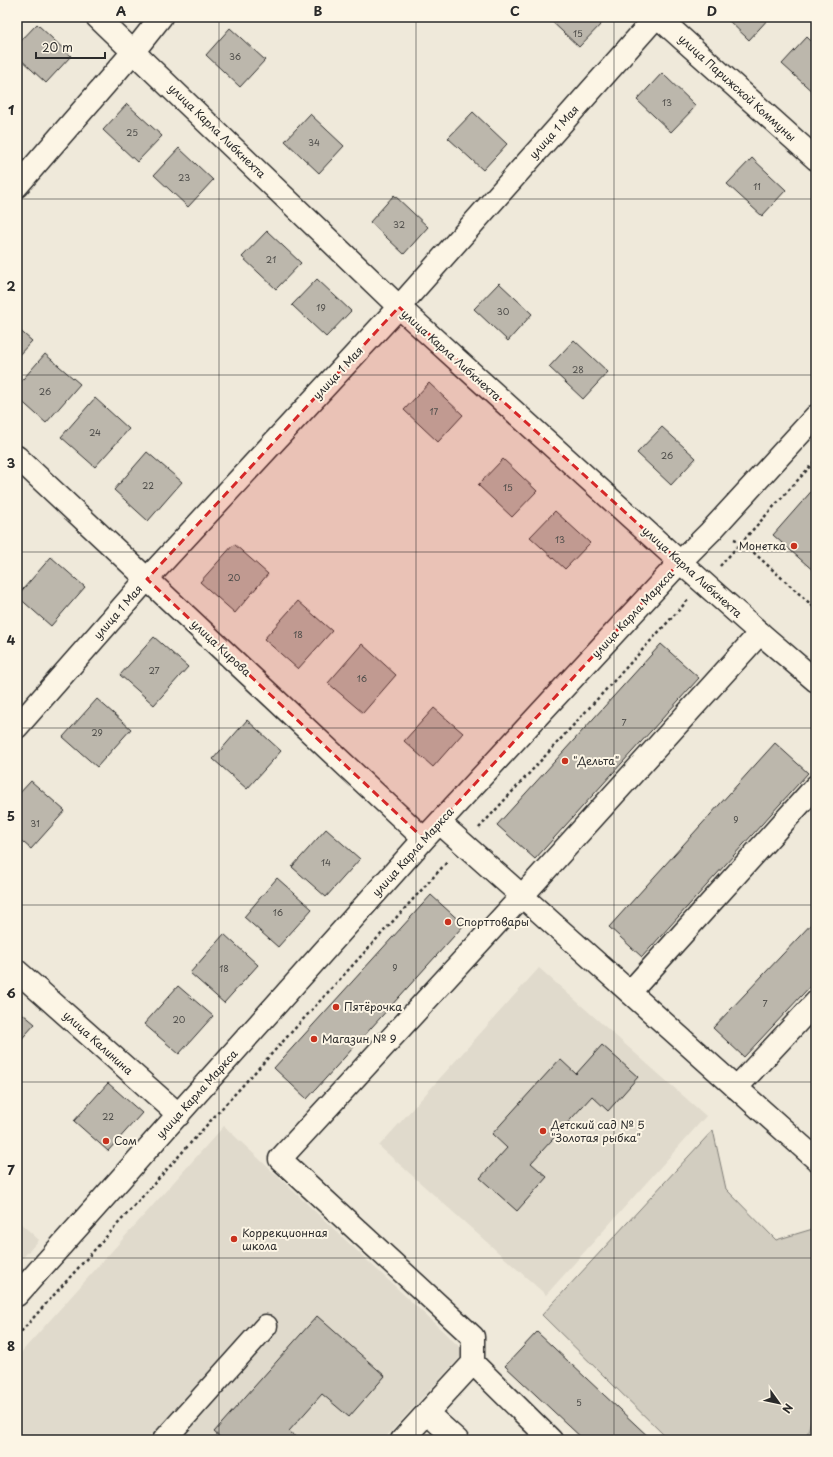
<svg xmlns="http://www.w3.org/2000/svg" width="833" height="1457" font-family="'Playpen Sans',sans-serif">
	<rect width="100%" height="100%" fill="#efe9da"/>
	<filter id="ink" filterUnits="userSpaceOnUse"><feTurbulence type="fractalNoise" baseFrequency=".025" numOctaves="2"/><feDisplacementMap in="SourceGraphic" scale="8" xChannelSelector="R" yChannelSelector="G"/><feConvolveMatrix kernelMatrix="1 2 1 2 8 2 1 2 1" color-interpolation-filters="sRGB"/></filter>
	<g filter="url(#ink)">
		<!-- built -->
		<path fill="#e0dacc" d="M539 968 706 1116 546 1295 379 1146Z
			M224 1126 465 1352 383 1440H28L17 1430V1357Z
			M17 1220 39 1240 17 1264Z"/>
		<!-- green -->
		<path fill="#d2cdc0" stroke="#7e7c76" d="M713 1130 726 1189 776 1240 816 1228V1400L806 1440H669L542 1315Z"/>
		<!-- building -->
		<path fill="#bcb7ac" stroke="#2b2b2b" d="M547 17H600L604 21 579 47Z
			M725 17H770L749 40Z
			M37 24 71 56 46 83 17 56V45Z
			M230 28 265 60 240 87 206 55Z
			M807 37 816 46V95L782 64Z
			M662 73 696 106 671 132 637 100Z
			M127 104 162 136 137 162 103 130Z
			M473 112 507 144 483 170 448 138Z
			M310 114 344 146 319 173 285 141Z
			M179 148 213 180 188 207 154 175Z
			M752 158 786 190 762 216 727 184Z
			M394 195 428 227 404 254 370 222Z
			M267 231 301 263 276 289 242 257Z
			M317 279 351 311 326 337 292 305Z
			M499 283 532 314 508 341 474 309Z
			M17 328 32 341 17 357Z
			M574 340 608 372 583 399 549 367Z
			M45 354 80 384 46 423 17 397V386Z
			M429 383 463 415 438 442 404 410Z
			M95 398 129 429 95 467 61 437Z
			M662 427 696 458 671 485 637 453Z
			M147 452 182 482 148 521 114 490Z
			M503 459 537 491 512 517 478 485Z
			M816 486V573L773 535Z
			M555 511 590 543 565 569 530 537Z
			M234 544 268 574 235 613 200 582Z
			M51 557 85 587 51 626 17 596Z
			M298 601 332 631 298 669 264 639Z
			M154 637 188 667 154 705 120 675Z
			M362 644 396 675 363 713 328 683Z
			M661 644 699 678 535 859 497 825Z
			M97 699 131 729 97 767 63 737Z
			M434 708 463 733 433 767 404 741Z
			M247 720 281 751 247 789 213 759Z
			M775 743 808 773 642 957 609 927Z
			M31 781 65 811 31 849 17 837V796Z
			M326 829 360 859 326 897 292 867Z
			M277 878 312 909 278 947 244 917Z
			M431 895 464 925 307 1099 274 1068Z
			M816 919V980L744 1057 713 1028Z
			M224 934 258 965 224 1003 190 973Z
			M178 986 213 1016 179 1054 144 1024Z
			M17 1009 35 1024 17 1044Z
			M602 1045 638 1077 608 1111 592 1096 531 1163 547 1177 517 1211 480 1178 507 1148 492 1134 560 1059 576 1074Z
			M108 1083 142 1113 108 1151 74 1121Z
			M317 1316 385 1376 349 1417 322 1394 289 1431 299 1440H223L214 1432Z
			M537 1332 652 1440H584L505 1366Z"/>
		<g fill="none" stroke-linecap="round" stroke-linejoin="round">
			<!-- minor casing -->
			<g stroke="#2b2b2b" stroke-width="25">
				<path id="minor" d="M658 17 816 159
					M17 457 424 839
					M760 633 522 896 816 1159
					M17 727 147 579 399 307 656 17
					M17 971 179 1115
					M630 992 816 786
					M736 1088 816 1002
					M17 1295 424 839 680 562 710 532 816 416
					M473 1363 551 1440
					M427 1413 457 1440
					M164 1440 266 1326
					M402 1440 473 1363V1337L280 1159 522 896 440 823"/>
			</g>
			<!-- major casing -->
			<g stroke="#2b2b2b" stroke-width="25">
				<path id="major" d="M97 17 399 307 680 562 760 633 816 681
					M17 186 134 51 161 17"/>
			</g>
			<!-- path -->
			<path stroke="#2b2b2b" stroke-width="2.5" stroke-dasharray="3 3" stroke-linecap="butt" d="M734 539 742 542 816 609
				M720 566 816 460
				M479 828 689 599
				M17 1336 223 1107 448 861"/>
			<!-- minor -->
			<use href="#minor" stroke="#fcf5e5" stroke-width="22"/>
			<!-- major -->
			<use href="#major" stroke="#fcf5e5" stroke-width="22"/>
		</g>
	</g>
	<!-- marked area -->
	<path fill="#d62828" fill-opacity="0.2" stroke="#d62828" stroke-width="3" stroke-dasharray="8 5" stroke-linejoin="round" d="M399 307 680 562 424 839 147 579Z"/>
	<!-- grid -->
	<path fill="none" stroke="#2b2b2b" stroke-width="1" stroke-opacity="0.55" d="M219 17V1440M416 17V1440M614 17V1440M17 199H816M17 375H816M17 552H816M17 728H816M17 905H816M17 1082H816M17 1258H816"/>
	<!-- markers -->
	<g fill="#c8321e" stroke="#fcf5e5" stroke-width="1.5">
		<circle cx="794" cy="546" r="4"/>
		<circle cx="565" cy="761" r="4"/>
		<circle cx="448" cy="922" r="4"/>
		<circle cx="336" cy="1007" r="4"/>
		<circle cx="314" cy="1039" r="4"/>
		<circle cx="543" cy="1131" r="4"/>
		<circle cx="106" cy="1141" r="4"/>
		<circle cx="234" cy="1239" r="4"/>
	</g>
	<g text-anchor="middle" stroke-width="4" stroke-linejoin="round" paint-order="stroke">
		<!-- number labels -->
		<g font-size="9" fill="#4f4e4b">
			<text x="578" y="37">15</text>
			<text x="235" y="60">36</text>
			<text x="667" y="106">13</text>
			<text x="132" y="136">25</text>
			<text x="314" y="146">34</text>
			<text x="184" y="181">23</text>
			<text x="757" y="190">11</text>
			<text x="399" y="228">32</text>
			<text x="271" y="263">21</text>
			<text x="321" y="311">19</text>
			<text x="503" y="315">30</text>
			<text x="578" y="373">28</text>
			<text x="45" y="395">26</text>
			<text x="434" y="415">17</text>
			<text x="95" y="436">24</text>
			<text x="667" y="459">26</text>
			<text x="148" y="489">22</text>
			<text x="508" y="491">15</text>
			<text x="560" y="543">13</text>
			<text x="234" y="581">20</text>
			<text x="298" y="638">18</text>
			<text x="154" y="674">27</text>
			<text x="362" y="682">16</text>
			<text x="624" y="726">7</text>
			<text x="97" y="736">29</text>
			<text x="736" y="823">9</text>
			<text x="35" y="827">31</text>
			<text x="326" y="866">14</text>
			<text x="278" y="916">16</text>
			<text x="395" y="971">9</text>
			<text x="224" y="972">18</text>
			<text x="765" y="1007">7</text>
			<text x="179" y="1023">20</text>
			<text x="108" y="1120">22</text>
			<text x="579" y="1406">5</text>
		</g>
		<!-- street labels -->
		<g font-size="11" fill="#2b2b2b" stroke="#fcf5e5">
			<text transform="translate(737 88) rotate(42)" y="4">улица Парижской Коммуны</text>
			<text transform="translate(217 131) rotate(44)" y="4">улица Карла Либкнехта</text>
			<text transform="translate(554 132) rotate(-48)" y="4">улица 1 Мая</text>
			<text transform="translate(451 355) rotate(42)" y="4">улица Карла Либкнехта</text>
			<text transform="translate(338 373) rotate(-47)" y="4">улица 1 Мая</text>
			<text transform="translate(692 572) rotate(42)" y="4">улица Карла Либкнехта</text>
			<text transform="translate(118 612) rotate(-49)" y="4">улица 1 Мая</text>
			<text transform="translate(633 614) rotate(-47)" y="4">улица Карла Маркса</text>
			<text transform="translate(221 648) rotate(43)" y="4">улица Кирова</text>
			<text transform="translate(413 852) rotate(-48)" y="4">улица Карла Маркса</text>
			<text transform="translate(98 1043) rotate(42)" y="4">улица Калинина</text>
			<text transform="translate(197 1094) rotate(-48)" y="4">улица Карла Маркса</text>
		</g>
		<!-- poi labels -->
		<g font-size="11" fill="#2b2b2b" stroke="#fcf5e5" text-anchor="start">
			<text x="786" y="550" text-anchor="end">Монетка</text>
			<text x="573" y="765">"Дельта"</text>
			<text x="456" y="926">Спорттовары</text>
			<text x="344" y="1011">Пятёрочка</text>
			<text x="322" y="1043">Магазин № 9</text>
			<text x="551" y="1129">Детский сад № 5<tspan x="551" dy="13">"Золотая рыбка"</tspan></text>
			<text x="114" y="1145">Сом</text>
			<text x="242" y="1237">Коррекционная<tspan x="242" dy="13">школа</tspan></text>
		</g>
	</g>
	<!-- margin -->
	<rect width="833" height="1457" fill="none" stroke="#fcf5e5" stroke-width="44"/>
	<!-- north arrow -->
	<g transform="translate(779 1403) rotate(123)" stroke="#fcf5e5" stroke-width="3" paint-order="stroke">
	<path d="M0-3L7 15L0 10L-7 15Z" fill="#2b2b2b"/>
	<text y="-6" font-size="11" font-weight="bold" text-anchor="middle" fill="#2b2b2b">N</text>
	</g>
	<!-- scale -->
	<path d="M36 52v6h69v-6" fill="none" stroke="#2b2b2b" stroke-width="2"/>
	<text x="42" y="52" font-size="12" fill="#2b2b2b" stroke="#fcf5e5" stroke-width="3" paint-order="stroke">20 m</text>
	<rect x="22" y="22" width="789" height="1413" fill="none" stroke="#2b2b2b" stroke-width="1.5"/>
	<g font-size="13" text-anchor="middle" font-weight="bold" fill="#2b2b2b">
		<text x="121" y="16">A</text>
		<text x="318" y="16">B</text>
		<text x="515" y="16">C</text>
		<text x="712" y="16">D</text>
		<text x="11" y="115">1</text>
		<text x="11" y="291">2</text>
		<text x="11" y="468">3</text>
		<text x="11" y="645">4</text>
		<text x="11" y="821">5</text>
		<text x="11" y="998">6</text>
		<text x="11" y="1175">7</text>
		<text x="11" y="1351">8</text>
	</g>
</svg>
